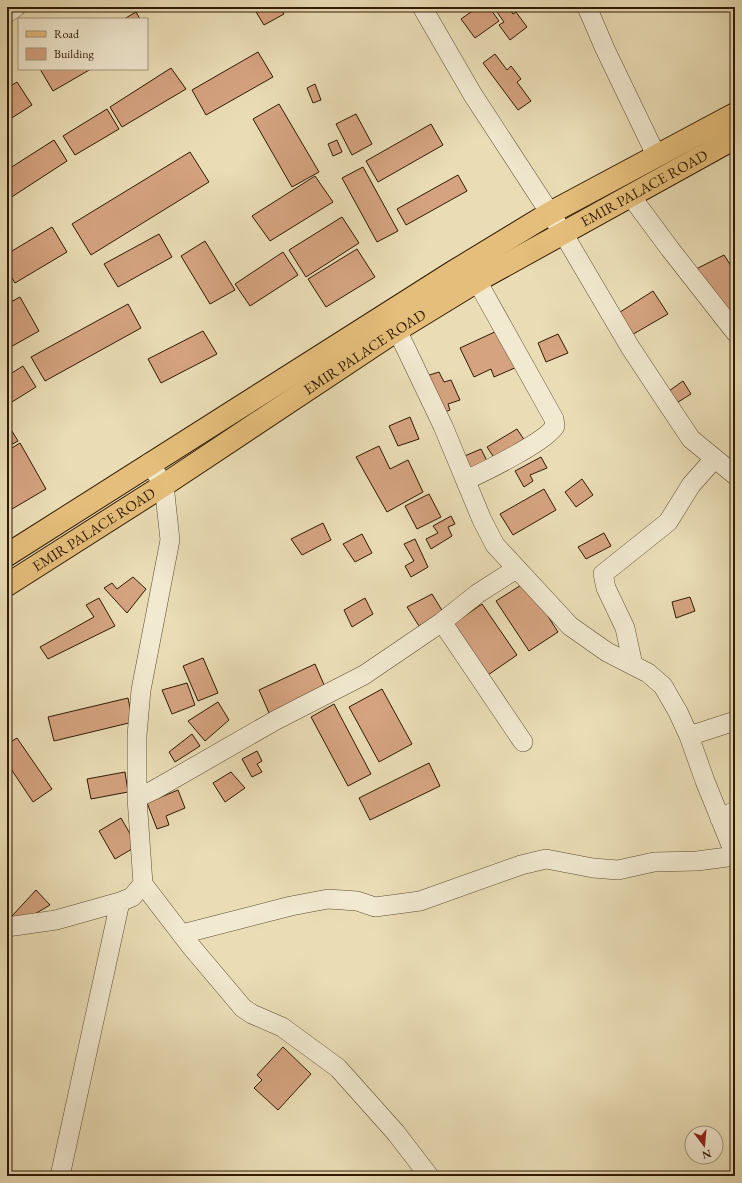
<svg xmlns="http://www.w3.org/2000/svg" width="742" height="1183" font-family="'EB Garamond',serif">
	<rect width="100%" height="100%" fill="#eaddb6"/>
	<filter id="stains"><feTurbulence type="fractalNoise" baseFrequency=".005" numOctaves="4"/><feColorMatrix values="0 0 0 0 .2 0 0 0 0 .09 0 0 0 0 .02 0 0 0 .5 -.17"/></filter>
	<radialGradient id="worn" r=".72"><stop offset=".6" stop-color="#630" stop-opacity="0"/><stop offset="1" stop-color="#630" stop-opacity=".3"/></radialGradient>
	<!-- building -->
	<path fill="#d5a380" stroke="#301a03" d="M253 7H280L284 14 264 25Z
		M478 7H489L499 21 475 38 461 19Z
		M503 7H508L513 14 516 12 527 27 510 40 499 25 504 22 497 12Z
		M136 12 140 19H124Z
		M258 52 273 77 206 115 192 90Z
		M495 54 507 70 511 66 521 79 517 82 531 101 518 110 483 63Z
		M171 68 186 89 122 127 110 107Z
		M40 69H91L53 91Z
		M17 82 32 105 7 121V88Z
		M315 84 321 100 313 103 307 88Z
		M279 104 319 172 292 187 253 119Z
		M107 109 119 129 75 155 63 136Z
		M356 114 372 144 352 155 336 124Z
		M431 124 443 145 378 182 366 161Z
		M54 140 67 161 7 200V170Z
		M337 140 342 152 333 156 328 144Z
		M190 152 209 182 91 255 72 224Z
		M363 167 398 231 377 242 342 178Z
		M458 175 467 191 406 225 397 209Z
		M315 176 333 202 270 241 252 216Z
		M342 217 359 243 306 277 289 250Z
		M52 227 67 252 15 283 7 270V254Z
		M159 234 172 257 118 287 104 264Z
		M205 241 235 290 210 304 181 256Z
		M357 249 375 277 326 307 308 279Z
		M283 252 298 275 250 306 235 284Z
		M724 255 735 272V307L725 313 692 271Z
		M653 291 668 314 630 336 617 314Z
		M20 297 39 331 7 349V304Z
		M128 304 141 328 45 381 31 357Z
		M499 330 517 367 494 377 491 369 474 377 460 348Z
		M203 331 217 354 161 383 148 359Z
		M558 334 568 353 546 362 538 343Z
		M23 366 36 387 7 405V376Z
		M439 372 444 382 451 380 460 400 448 404 450 410 440 414 423 377Z
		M683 381 691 394 675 404 666 393Z
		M410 417 419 439 398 446 389 426Z
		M7 423 18 441 7 447Z
		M517 429 527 444 497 462 487 447Z
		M20 443 46 489 12 509 7 501V451Z
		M379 446 390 469 408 460 423 492 387 512 356 457Z
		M481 449 489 465 467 476 460 458Z
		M541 457 547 468 530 475 533 481 524 487 515 471Z
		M582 479 593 495 576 507 565 492Z
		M544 489 556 510 513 535 500 514Z
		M429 494 441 517 417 529 405 506Z
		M451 516 455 524 448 527 452 536 431 549 426 539 438 533 433 526Z
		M323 523 331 540 302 555 291 539Z
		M604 533 611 546 586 559 578 547Z
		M362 534 372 553 355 562 343 544Z
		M415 539 428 567 411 577 405 566 414 561 404 544Z
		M133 577 146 589 127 613 104 588 112 583 117 589Z
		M526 582 558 632 529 651 496 601Z
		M432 594 443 612 419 626 407 607Z
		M690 597 695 611 676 618 672 602Z
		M99 598 115 626 48 659 40 647 94 617 86 605Z
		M365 598 373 614 352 627 344 610Z
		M482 604 517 655 488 675 453 624Z
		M203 658 218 693 198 701 183 666Z
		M315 664 325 687 269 713 259 690Z
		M187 683 195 705 172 714 162 690Z
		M382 689 412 744 379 762 349 707Z
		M128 698 133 722 54 741 48 717Z
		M218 702 229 720 205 741 188 721Z
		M334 704 371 774 348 786 311 717Z
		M192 734 200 746 175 762 169 752Z
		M17 738 52 789 33 802 7 763V744Z
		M257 751 262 761 257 764 262 772 252 777 242 759Z
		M429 763 440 786 370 820 359 798Z
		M125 772 128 792 91 799 87 779Z
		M231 772 245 788 225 802 213 783Z
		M178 790 185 808 166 816 169 825 157 829 147 803Z
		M121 818 137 846 115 859 99 831Z
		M36 890 50 905 23 921 11 917Z
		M283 1047 311 1074 278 1110 254 1088 262 1080 257 1075Z"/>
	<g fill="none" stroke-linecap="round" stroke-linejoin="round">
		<!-- street casing -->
		<g stroke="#5e4b30" stroke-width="20">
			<path id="street" d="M422 7 473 95 563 233 630 347 669 406 691 439 735 475
				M587 7 605 49 656 155
				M7 13 16 7
				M630 195 670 249 735 332
				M397 330 443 426 482 520 495 545 570 626 607 652 648 673 663 686 678 712 689 736 705 781 735 855
				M466 480C484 472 547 441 555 426L554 419 477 281
				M442 622 523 742
				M633 665 625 628 606 588 603 574 668 522 691 485 714 459
				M689 736 735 721
				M137 798 154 790 276 720 364 675 442 622 477 594 516 569
				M720 819 735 811
				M143 884 189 944 243 1008 252 1014 282 1027 338 1068 396 1133 429 1176
				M7 927 56 920 120 902 132 897 143 884 137 798V735L141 690 170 540 164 485 149 463
				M182 934 291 906 328 899 357 901 375 907 420 901 521 865 546 859 593 868 618 870 654 862 697 861 735 856
				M60 1176 120 902"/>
		</g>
		<!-- primary casing -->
		<g stroke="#301a03" stroke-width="24">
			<g id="primary">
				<path d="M7 555 453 272 550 213 735 114"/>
				<path id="s1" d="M7 585 164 485 397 330 482 278 735 138"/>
			</g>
		</g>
		<!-- street -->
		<use href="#street" stroke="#f1e9d0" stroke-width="19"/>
		<!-- primary -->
		<use href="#primary" stroke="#e5be7b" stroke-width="22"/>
	</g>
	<g text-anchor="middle" stroke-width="3" stroke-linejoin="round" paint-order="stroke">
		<!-- street labels -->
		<g font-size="15" fill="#301a03" stroke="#f1e9d0">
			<text dy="5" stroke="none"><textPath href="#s1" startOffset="751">EMIR PALACE ROAD</textPath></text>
			<text dy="5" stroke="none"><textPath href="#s1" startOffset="427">EMIR PALACE ROAD</textPath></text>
			<text dy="5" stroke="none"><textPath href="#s1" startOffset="103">EMIR PALACE ROAD</textPath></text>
		</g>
	</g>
	<!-- margin -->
	<rect width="742" height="1183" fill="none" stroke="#eaddb6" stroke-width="24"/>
	<rect x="8" y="8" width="726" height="1167" fill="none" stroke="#301a03" stroke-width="2"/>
	<rect x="12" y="12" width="718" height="1159" fill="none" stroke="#301a03"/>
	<!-- legend -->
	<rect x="18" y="18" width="130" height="52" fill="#f1e9d0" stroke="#a4967e"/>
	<rect x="26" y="31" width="20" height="6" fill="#e5be7b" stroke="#a4967e"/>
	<text x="54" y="38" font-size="12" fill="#301a03">Road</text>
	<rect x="26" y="48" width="20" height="12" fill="#d5a380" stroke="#a4967e"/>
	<text x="54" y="58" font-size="12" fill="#301a03">Building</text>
	<!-- north arrow -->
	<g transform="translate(704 1145) rotate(164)"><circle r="19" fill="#f1e9d0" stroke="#a4967e"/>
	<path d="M0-3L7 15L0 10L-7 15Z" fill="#8f2418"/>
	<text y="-6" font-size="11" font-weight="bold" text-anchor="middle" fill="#301a03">N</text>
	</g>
	<rect width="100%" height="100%" filter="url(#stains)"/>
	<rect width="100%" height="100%" fill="url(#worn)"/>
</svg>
